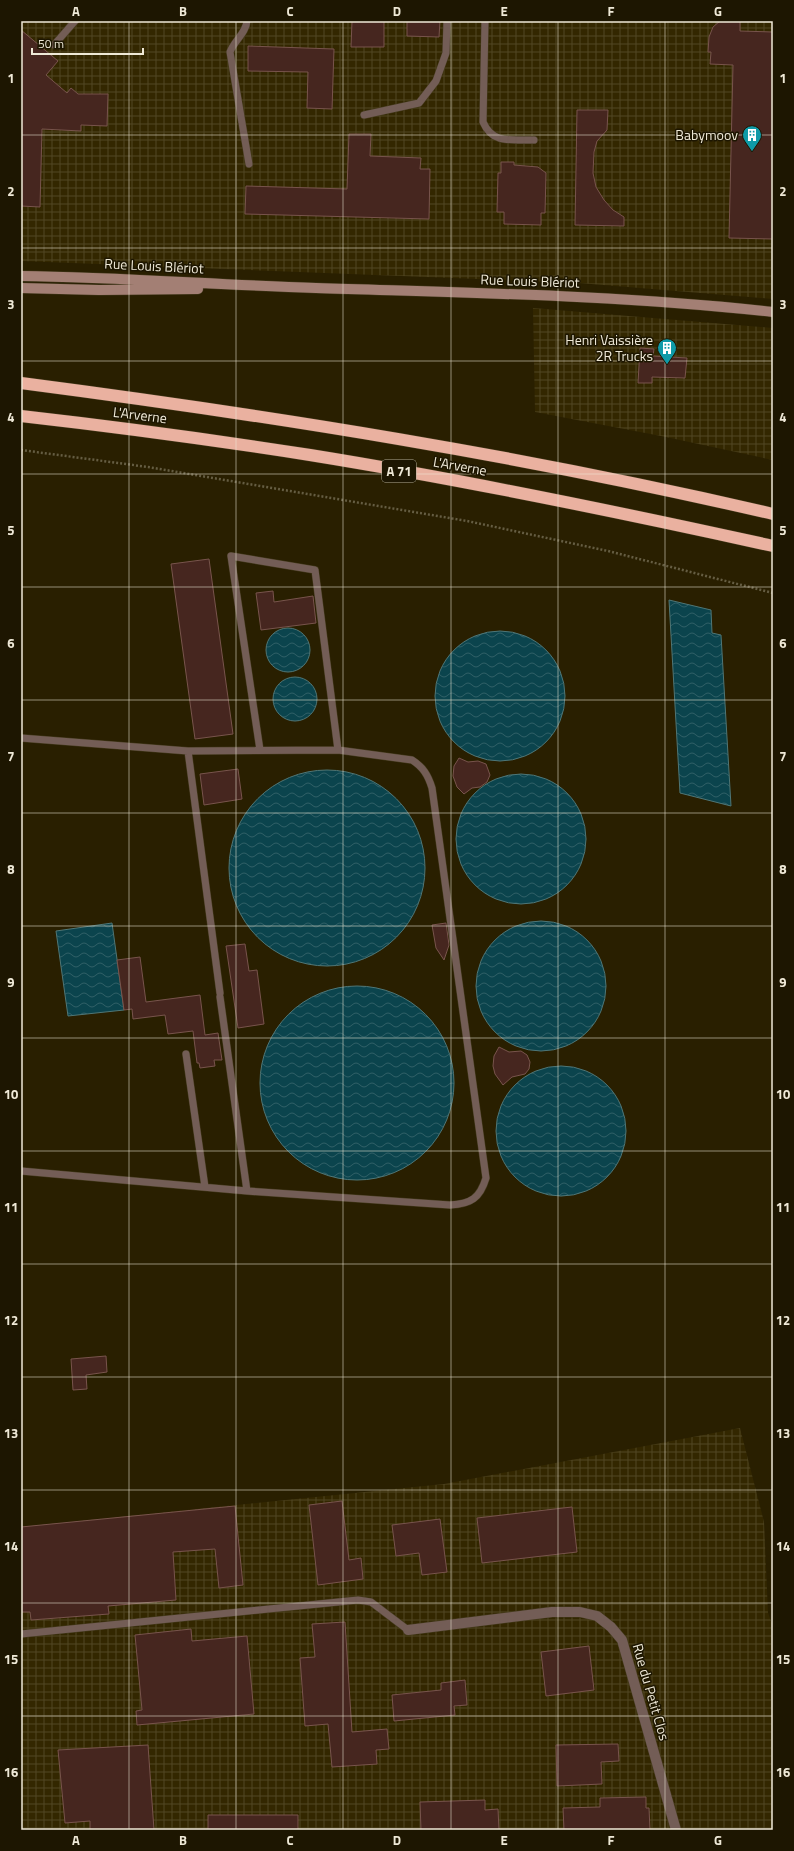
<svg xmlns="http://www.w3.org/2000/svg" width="794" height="1851" font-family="'Titillium Web',sans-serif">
	<defs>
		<pattern id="industrial-grid" width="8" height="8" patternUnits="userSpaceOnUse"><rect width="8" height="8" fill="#332700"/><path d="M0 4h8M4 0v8" fill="none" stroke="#514624"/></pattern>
		<pattern id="water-waves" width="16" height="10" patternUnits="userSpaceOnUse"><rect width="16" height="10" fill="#0b444d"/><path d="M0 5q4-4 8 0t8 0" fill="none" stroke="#2f5f66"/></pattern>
	</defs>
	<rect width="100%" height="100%" fill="#291f00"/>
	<!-- industrial -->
	<path fill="url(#industrial-grid)" d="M21 21H773V299L579 283 21 261Z
		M533 308 773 328V460L661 436 535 412Z
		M740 1428 764 1522 768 1613 773 1626V1830H21V1527L444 1484Z"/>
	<!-- water -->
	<path fill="url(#water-waves)" stroke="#4f7676" d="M669 600 711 610 712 633 721 635 731 806 680 793Z
		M266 650a22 22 0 1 1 44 0a22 22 0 1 1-44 0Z
		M435 696a65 65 0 1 1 130 0a65 65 0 1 1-130 0Z
		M273 699a22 22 0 1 1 44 0a22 22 0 1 1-44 0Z
		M229 868a98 98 0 1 1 196 0a98 98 0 1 1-196 0Z
		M456 839a65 65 0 1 1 130 0a65 65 0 1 1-130 0Z
		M476 986a65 65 0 1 1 130 0a65 65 0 1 1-130 0Z
		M112 923 124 1010 68 1016 56 931Z
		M260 1083a97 97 0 1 1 194 0a97 97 0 1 1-194 0Z
		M496 1131a65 65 0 1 1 130 0a65 65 0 1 1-130 0Z"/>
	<!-- building -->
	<path fill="#46261f" stroke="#78544c" d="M352 21H384V47H351Z
		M407 21H440L439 37 407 36Z
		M720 21H740V31L773 32V239L729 238 733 65 710 64 711 52H708L709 37 713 27Z
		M21 30 58 61 46 75 67 93 71 88 78 94H108L107 126 81 125V131L42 129 40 207 21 206Z
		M248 46 334 49 332 109 307 108 308 72 248 71Z
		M577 110H608L607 130 597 141 594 152 593 173 596 187 604 200 613 210 624 217V226L575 225Z
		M349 134H371L370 156 421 158 420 169H430L429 219 245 214 246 186 347 189Z
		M501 162H514V165L538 167 546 173 545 213H541V225L504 224V212H497L498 173H501Z
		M640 348 654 349 653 356 687 358 685 378 652 377V383H638Z
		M209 559 233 734 195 739 171 564Z
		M273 591 274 602 313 596 316 623 261 630 256 593Z
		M459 758 468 762 478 761 486 764 490 775 487 782 480 787 472 788 464 794 457 787 453 776 454 766Z
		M238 769 242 799 204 805 200 774Z
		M446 923 449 945 444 960 436 948 432 925Z
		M245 944 249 971 257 970 264 1024 238 1028 226 946Z
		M140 957 146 1002 200 995 205 1035 218 1033 222 1060H214L215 1066 200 1068 199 1063H197L193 1031 168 1034 165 1015 133 1019 132 1009 124 1010 117 960Z
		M499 1047 509 1052 521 1051 527 1055 530 1062 529 1069 525 1074 512 1077 503 1085 495 1074 493 1066 494 1056Z
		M106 1356 107 1372 86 1375 87 1389 73 1390 71 1359Z
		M342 1501 349 1560 361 1558 363 1579 318 1585 309 1505Z
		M235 1506 243 1585 219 1588 215 1549 173 1552 176 1600 108 1606 109 1614 31 1620 30 1612H21V1527Z
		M572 1507 577 1552 482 1563 477 1518Z
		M440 1519 447 1572 422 1575 419 1553 396 1556 392 1525Z
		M345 1622 352 1732 387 1729 389 1749 376 1750 377 1764 332 1767 328 1724 305 1726 300 1658 315 1657 312 1624Z
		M191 1629 192 1641 247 1636 254 1714 137 1725 136 1711 142 1710 135 1635Z
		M589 1646 594 1690 546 1696 541 1652Z
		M465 1680 467 1705 454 1706 455 1715 394 1721 392 1695 441 1690V1683Z
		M618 1744 619 1761 601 1762 602 1784 557 1786 556 1745Z
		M148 1745 154 1830H90V1821L65 1823 58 1750Z
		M646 1797V1808H649L650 1830H564L563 1808 600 1807V1798Z
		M485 1800V1810L498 1809 499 1830H421L420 1802Z
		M208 1815H298V1830H208Z"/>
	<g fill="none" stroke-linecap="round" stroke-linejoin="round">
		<!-- lane casing -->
		<g stroke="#453b1e" stroke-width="8">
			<path id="lane" d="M247 21C246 33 234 41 230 52L249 164
				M485 21 483 122C493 145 512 139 534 140
				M54 45 75 21
				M364 115 419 103 436 81 446 53 447 21
				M21 738 188 751 338 750 412 760C423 767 428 775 432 788L486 1178C480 1198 471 1204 450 1205L247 1191 21 1171
				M260 750 231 556 315 570 338 750
				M188 751 220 993
				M220 997 247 1191
				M186 1054 205 1187
				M21 1634 358 1600 371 1602 408 1630"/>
		</g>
		<!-- street casing -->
		<g stroke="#453b1e" stroke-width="11">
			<path id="street" d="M408 1630 552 1612H580L597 1616 611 1627 622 1640 676 1830"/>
		</g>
		<!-- secondary casing -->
		<g stroke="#453b1e" stroke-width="11">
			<path id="secondary" d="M21 276C119 277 218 285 316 288 469 293 621 295 773 312
				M21 288 99 290 198 289"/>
		</g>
		<!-- highway casing -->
		<g stroke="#453b1e" stroke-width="13">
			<path id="highway" d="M21 383C274 416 525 456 773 514
				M21 416C118 427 214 440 310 455 465 480 619 512 773 546"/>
		</g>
		<!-- path -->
		<path stroke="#655d42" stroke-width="2.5" stroke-dasharray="2 2" stroke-linecap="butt" d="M21 450 148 467 467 521 608 551 773 593"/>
		<!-- lane -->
		<use href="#lane" stroke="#735d56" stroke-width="7"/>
		<!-- street -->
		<use href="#street" stroke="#735d56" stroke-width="10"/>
		<!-- secondary -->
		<use href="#secondary" stroke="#a37f74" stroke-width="10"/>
		<!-- highway -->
		<use href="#highway" stroke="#eab1a0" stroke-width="12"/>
	</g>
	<!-- grid -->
	<path fill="none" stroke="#efe9d7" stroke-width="1" stroke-opacity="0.55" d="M129 21V1830M236 21V1830M343 21V1830M451 21V1830M558 21V1830M665 21V1830M21 135H773M21 248H773M21 361H773M21 474H773M21 587H773M21 700H773M21 813H773M21 926H773M21 1038H773M21 1151H773M21 1264H773M21 1377H773M21 1490H773M21 1603H773M21 1716H773"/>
	<!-- icons -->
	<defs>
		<g id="building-pin" transform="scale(1)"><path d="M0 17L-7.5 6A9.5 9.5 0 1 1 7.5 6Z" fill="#0f9aa8" stroke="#1d1601"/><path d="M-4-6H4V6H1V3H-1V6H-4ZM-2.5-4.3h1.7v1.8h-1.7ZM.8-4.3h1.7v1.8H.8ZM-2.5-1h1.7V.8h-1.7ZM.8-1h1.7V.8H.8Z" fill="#fff"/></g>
	</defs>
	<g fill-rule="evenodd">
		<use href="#building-pin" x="752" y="135"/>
		<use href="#building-pin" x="667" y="348"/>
	</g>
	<g text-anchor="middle" stroke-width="3" stroke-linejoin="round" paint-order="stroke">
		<!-- shield labels -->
		<rect fill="#1d1601" stroke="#b0aa97" stroke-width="1" x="382" y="460" width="34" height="22" rx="3"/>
		<g font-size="13" font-weight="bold" fill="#efe9d7">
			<text x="399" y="476">A 71</text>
		</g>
		<!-- poi labels -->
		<g font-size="14" fill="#efe9d7" stroke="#1d1601" text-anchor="end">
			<text x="738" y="140">Babymoov</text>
			<text x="653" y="345">Henri Vaissière<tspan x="653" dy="16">2R Trucks</tspan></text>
		</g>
		<!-- street labels -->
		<g font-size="14" fill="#efe9d7" stroke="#1d1601">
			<text transform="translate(154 266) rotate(3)" y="5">Rue Louis Blériot</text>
			<text transform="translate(530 281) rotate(2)" y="5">Rue Louis Blériot</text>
			<text transform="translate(140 415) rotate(7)" y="5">L'Arverne</text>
			<text transform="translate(460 466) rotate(10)" y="5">L'Arverne</text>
			<text transform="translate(651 1692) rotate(74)" y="5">Rue du Petit Clos</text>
		</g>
	</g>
	<!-- border -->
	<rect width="794" height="1851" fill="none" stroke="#1d1601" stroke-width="44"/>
	<!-- scale -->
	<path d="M32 48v6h111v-6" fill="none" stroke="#efe9d7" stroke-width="2"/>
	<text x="38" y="48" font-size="12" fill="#efe9d7" stroke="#1d1601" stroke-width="3" paint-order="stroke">50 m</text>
	<rect x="22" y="22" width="750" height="1807" fill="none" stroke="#efe9d7" stroke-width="1.5"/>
	<g font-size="13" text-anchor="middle" font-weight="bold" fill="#efe9d7">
		<text x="76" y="16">A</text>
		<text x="183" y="16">B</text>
		<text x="290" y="16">C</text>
		<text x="397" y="16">D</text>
		<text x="504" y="16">E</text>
		<text x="611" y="16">F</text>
		<text x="718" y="16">G</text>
		<text x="11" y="83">1</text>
		<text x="783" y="83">1</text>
		<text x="11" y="196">2</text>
		<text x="783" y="196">2</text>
		<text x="11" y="309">3</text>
		<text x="783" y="309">3</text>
		<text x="11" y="422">4</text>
		<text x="783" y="422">4</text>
		<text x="11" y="535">5</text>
		<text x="783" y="535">5</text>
		<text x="11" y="648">6</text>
		<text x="783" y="648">6</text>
		<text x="11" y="761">7</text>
		<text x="783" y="761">7</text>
		<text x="11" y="874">8</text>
		<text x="783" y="874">8</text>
		<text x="11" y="987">9</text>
		<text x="783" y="987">9</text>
		<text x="11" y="1099">10</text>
		<text x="783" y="1099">10</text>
		<text x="11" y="1212">11</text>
		<text x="783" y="1212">11</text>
		<text x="11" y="1325">12</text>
		<text x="783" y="1325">12</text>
		<text x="11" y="1438">13</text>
		<text x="783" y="1438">13</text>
		<text x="11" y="1551">14</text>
		<text x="783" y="1551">14</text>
		<text x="11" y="1664">15</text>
		<text x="783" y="1664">15</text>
		<text x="11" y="1777">16</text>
		<text x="783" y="1777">16</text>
		<text x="76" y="1845">A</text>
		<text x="183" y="1845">B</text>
		<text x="290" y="1845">C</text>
		<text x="397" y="1845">D</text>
		<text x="504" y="1845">E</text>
		<text x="611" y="1845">F</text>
		<text x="718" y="1845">G</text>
	</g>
</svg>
